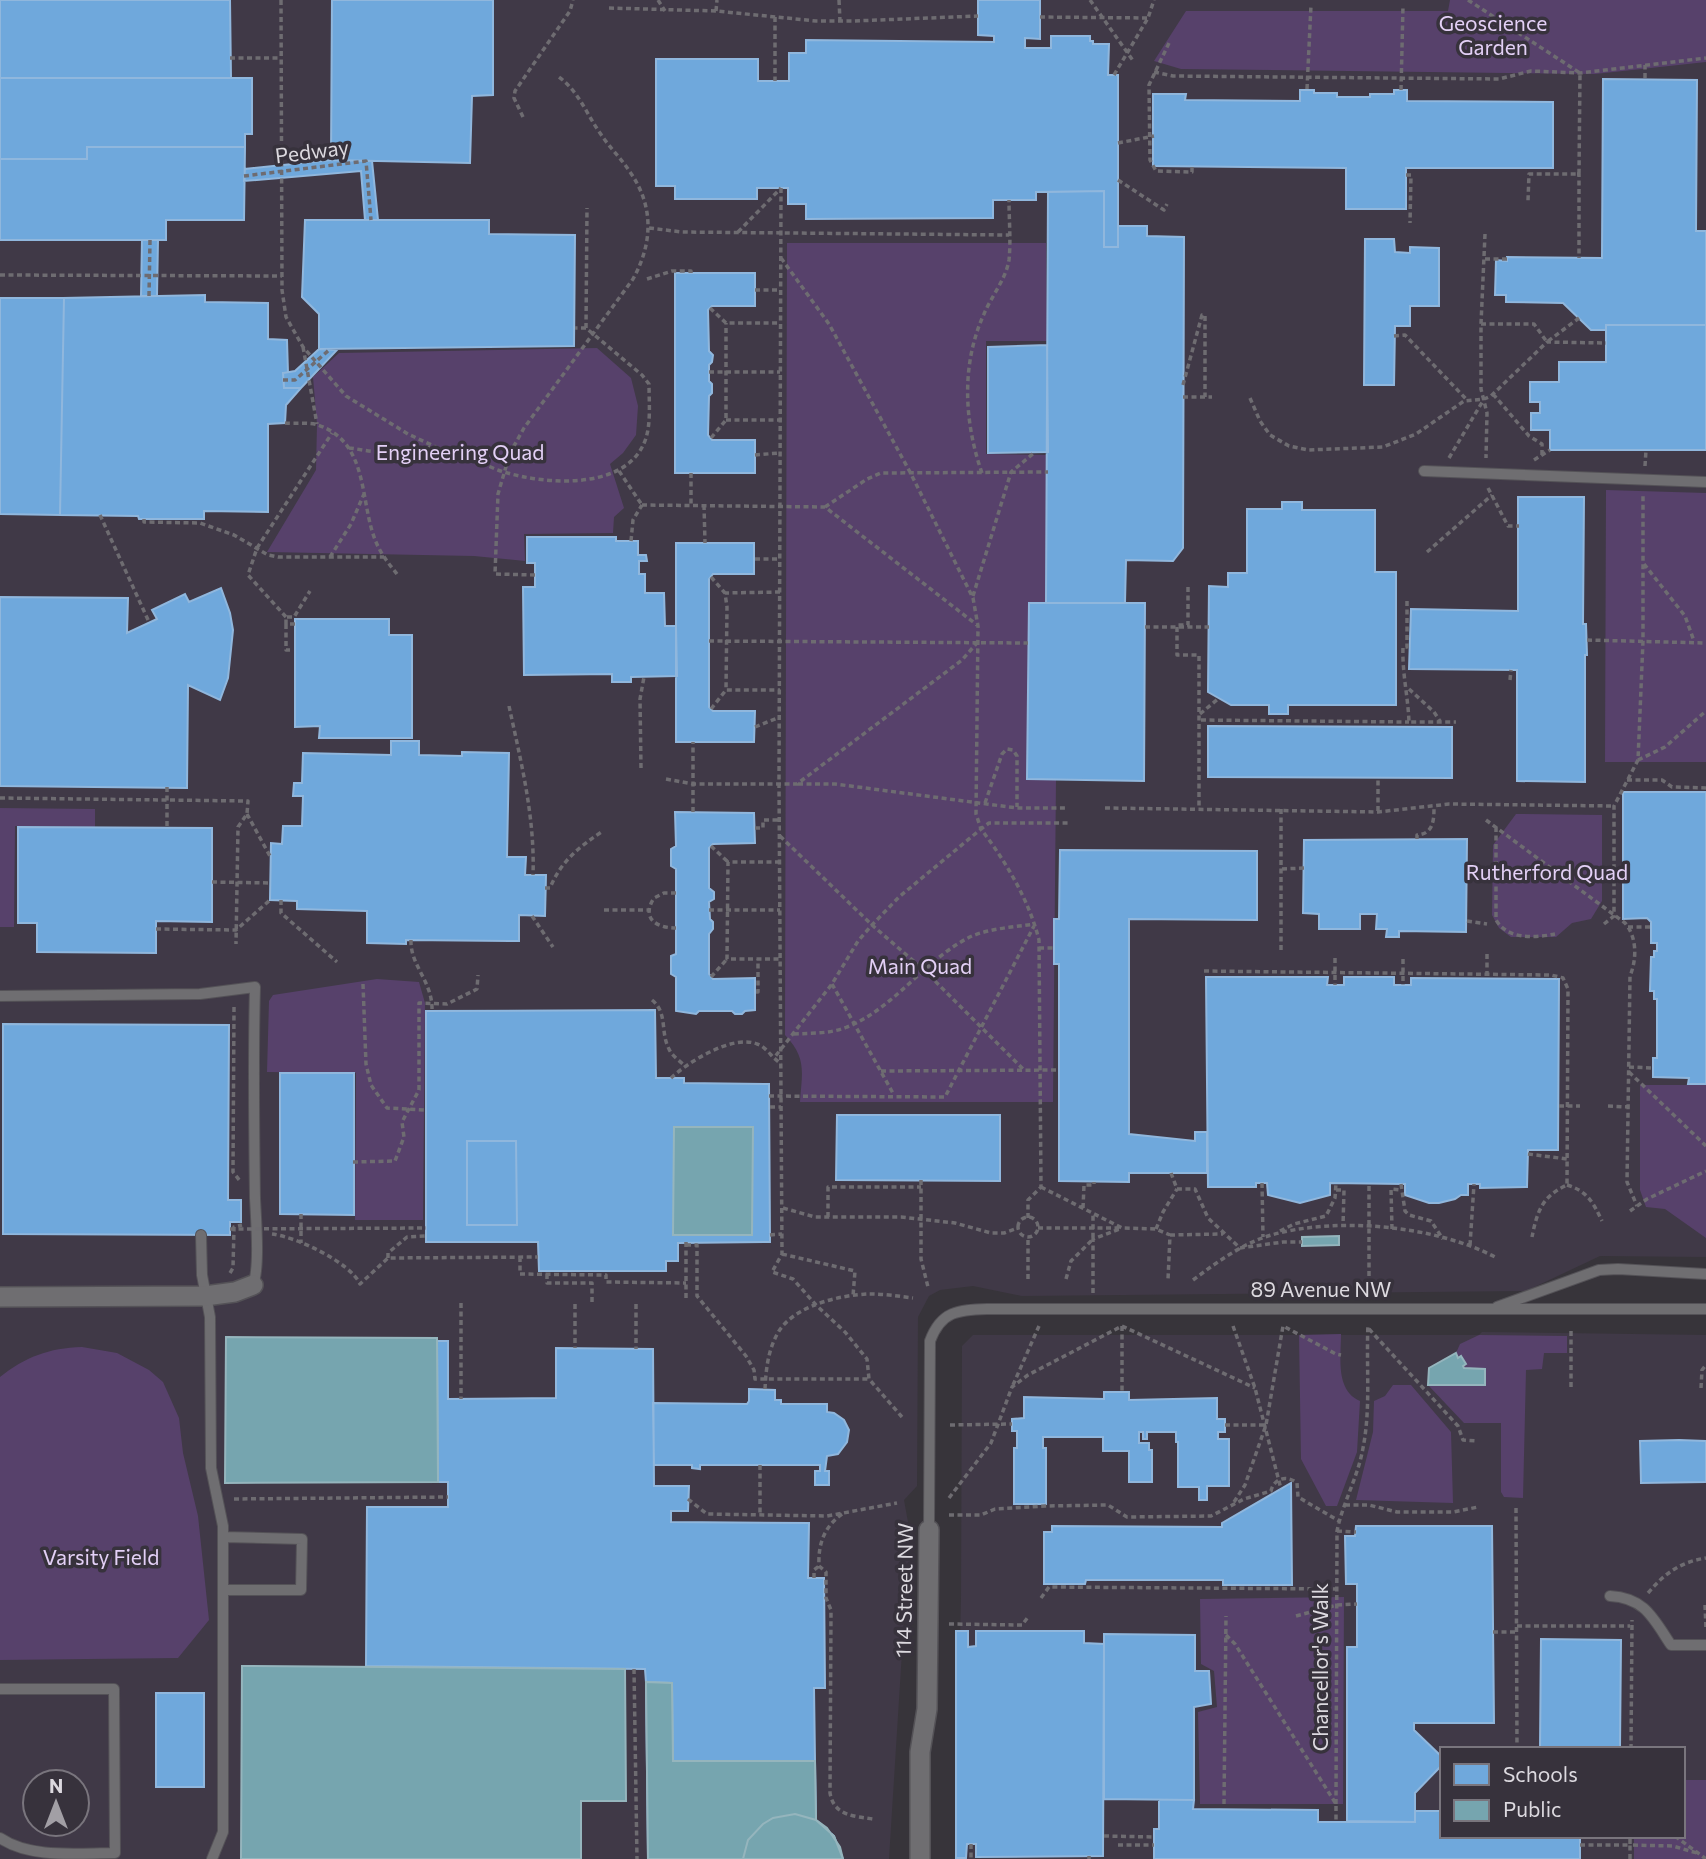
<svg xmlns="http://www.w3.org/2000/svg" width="1706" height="1859" font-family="Commissioner,sans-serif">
	<rect width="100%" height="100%" fill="#37343a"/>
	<!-- built -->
	<path fill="#403947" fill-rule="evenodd" d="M0 0H1706V1257L1600 1256 1526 1291 1022 1296 973 1286 940 1290 929 1296 918 1317 917 1486 904 1500 912 1544V1562L904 1620 889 1859H0ZM35 1782H77V1824H35Z
		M1482 1332 1706 1335V1859H955L961 1598 962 1346 973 1335H1479ZM1442 1749H1683V1836H1442Z"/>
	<!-- green -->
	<path fill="#57416b" d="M1450 0H1706V62L1595 74 1181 69 1154 61 1186 11H1448Z
		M787 243H1046L1047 341H986V454L1047 455 1046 602 1029 603 1027 779H1056L1053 1102H800C802 1072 807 1058 785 1035Z
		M597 348 631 378 638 406 636 435 623 453 610 464 624 508 614 517 613 533 524 534 525 561 474 556 267 552 316 470 317 424 313 377 339 353Z
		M1606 490 1706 493V762H1605Z
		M0 808 95 809V827L15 826 14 927H0Z
		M1516 814 1602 815V901L1591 919 1572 923 1556 937H1511L1499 928 1492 915 1493 845Z
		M377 979 419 982 425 1003 423 1220H355L356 1073 267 1072 269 1001 273 995Z
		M1640 1085H1706V1238L1665 1209 1646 1207 1640 1190Z
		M1341 1334C1341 1357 1335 1390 1360 1401L1357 1452 1337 1506H1326L1301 1459 1299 1335Z
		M1479 1335 1567 1336V1353H1544L1542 1369 1526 1370 1523 1498 1504 1497 1501 1492V1423H1464L1428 1385H1485V1369L1464 1368 1463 1366 1466 1364 1462 1356 1458 1358 1456 1353 1460 1344Z
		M82 1347 117 1353 149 1370 163 1382 179 1418 183 1453 198 1516 209 1620 178 1658 0 1660V1377C25 1357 49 1348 82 1347Z
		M1393 1385H1411L1451 1432 1453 1503 1356 1500 1373 1432 1374 1401 1385 1396Z
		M1344 1597 1343 1804H1200L1198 1712 1217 1707 1214 1671 1201 1664 1200 1599Z
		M1683 1780H1706V1859H1634V1836H1683Z"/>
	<!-- schools -->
	<path fill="#6fa8dc" stroke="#90b7dd" stroke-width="2" d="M0 0H230L231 78H0Z
		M332 0H493V95L472 96 470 163 331 160Z
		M978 0H1040V39L1025 38V48H1051V36H1090V41H1093V44H1109L1108 75H1118V247H1104V191L1036 192V200H993V218L806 219V204H788V188H757V199H675V186H656V59H758V81H789V53H806V40L994 42V36L978 35Z
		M0 78H252V134H245V147H87V159H0Z
		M1603 79 1697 80 1696 231H1706V325H1606V330H1591L1563 303 1506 302V295H1495L1496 260 1507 261V257L1602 258Z
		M1300 90H1314V93H1337V97H1370V94H1394V90H1407V101L1553 102V168H1406V209H1346V168L1153 166V94H1186L1185 100 1300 101Z
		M87 147H245L244 220H166V240H0V159H87Z
		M331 160 372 161 378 220H365L361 171 244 181 245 169Z
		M1104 191V247H1118V226H1147V236L1184 237 1183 548 1173 561 1126 560 1125 603H1046L1048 192Z
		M305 220H489V234L575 235 574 346 319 349V314L302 297Z
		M1365 239H1394L1395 252 1410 253V247L1439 248V306H1410V326H1395L1394 385H1364Z
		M142 240H158L157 296H141Z
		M675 273H755V306H712L708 310 709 351 713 355 712 362 709 365V381L712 384V393L709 396 708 435 712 440H755V473H675Z
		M205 295V302L268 303V339L287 340 288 373H283L284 388H301L286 405 285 423 268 424V512L204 511V519H139L138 516 60 515 64 298Z
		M0 298H64L60 515 0 514Z
		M1606 325H1706V450H1550V430H1531V413H1540V402H1530V382H1559V362H1606Z
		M1047 345 1048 452 988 453V347Z
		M319 349 337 350 301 388H284L283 373 295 371Z
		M1518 497H1584L1583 624H1586L1587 655H1585V782L1517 781V670L1409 669 1411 609 1518 611Z
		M1282 502H1302V510H1375V572H1396V705H1288V714H1269V705H1231L1208 692 1209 586 1228 587V573H1247V509H1282Z
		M527 537H616V541H638V555H646L647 561H639V574H645V593H664L665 626H676L677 676 631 677V682H612V674L524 675 523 587H535V563H527Z
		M676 543H754V574H713L709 579V707L713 711H755L754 742H676Z
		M221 588 230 613 233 630 228 678 220 700 188 685 187 788 0 786V597L128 598 127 633 157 619 152 610 185 594 189 602Z
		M1029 603H1145L1144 781 1027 779Z
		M295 619H389V635H412V738H319L320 726 295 727Z
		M1208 726 1452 727V778L1208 777Z
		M391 741H419V755L462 756V752L509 753 507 857H526L525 875H546L545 916 519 915V941L406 940V944L367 943V911L297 909V901L270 900 271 843 282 844 283 826H302L303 796H293L294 783H302L303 753 391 755Z
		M1623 792H1706V1084H1688L1689 1078 1653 1077V1058H1657V999H1654V991H1650L1651 957H1654V951H1657V943H1651V922L1647 918 1623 919Z
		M675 812 754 813 755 843 713 844 709 848V888L714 892V899L709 902 710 919 713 922V929L709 934V974L713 979 755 978V1010L745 1011 742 1014H735L732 1011H699L696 1014 676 1011V977L671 974V956L676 954V869L671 866V849L676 846Z
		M18 827 212 828V922L156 921V953L37 952V923H18Z
		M1467 839 1466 932 1399 931V937H1386L1387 929H1376L1377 914H1360V929H1319V914L1303 913 1304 840Z
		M1060 850 1257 851V920L1129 919V1134L1195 1141V1132H1207V1173H1129V1182L1059 1181V964H1054V919H1059Z
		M1206 977H1328L1327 985H1344V977H1394V985H1411V978L1559 979 1558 1150H1528L1527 1187 1480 1188V1184H1468V1195H1461L1455 1199 1439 1203H1429L1405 1195V1184L1330 1183V1195L1300 1203 1268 1195 1267 1183H1256V1187H1208Z
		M655 1010 656 1078H684V1083L769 1084 770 1242 678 1243V1261H666V1271H539L538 1242H426V1011Z
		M3 1024 229 1025 228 1200H241V1222H230V1235L3 1234Z
		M280 1073H354V1215L280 1214Z
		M837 1115H1000V1181L836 1180Z
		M467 1141H516L517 1225H467Z
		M437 1341H448V1399L556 1398V1348L653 1349 654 1486H689L688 1511H671V1522L809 1523 808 1578H824L825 1688H814L815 1761H673L672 1683 646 1682 645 1669 366 1666 367 1507H448V1482H438Z
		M749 1389 775 1390V1400H781V1404H827V1412L834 1413 844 1420 849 1430 847 1442 838 1454 827 1456 825 1471H829V1485H815V1471H820V1465H700V1469L692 1468V1465H654L653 1403 747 1404 749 1401Z
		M1104 1392H1129V1400L1217 1398V1419H1225V1432H1218V1439H1229V1486H1207V1500H1199V1487H1178V1442H1176V1432H1147V1439H1143V1432H1139V1443H1149V1450H1152V1482H1129V1451H1103V1437H1043V1448H1046V1504H1014V1448H1017V1431H1012V1419L1024 1418V1397L1104 1399Z
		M1679 1440 1706 1441V1482L1641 1483 1640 1441Z
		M1291 1483 1292 1585H1223V1580H1086L1085 1584H1044V1532H1052V1526L1222 1527V1523Z
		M1356 1526H1492L1494 1723H1414V1730L1442 1757V1765L1415 1793V1822L1347 1821V1647H1357V1584H1346L1345 1536H1355Z
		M956 1631H968V1647L976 1646V1631H1084V1643L1104 1644 1103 1856 976 1857V1844H967L966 1858H956Z
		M1104 1634 1195 1635V1671H1209L1211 1704 1194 1707V1800L1104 1799Z
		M1541 1639 1621 1640 1620 1749H1540Z
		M646 1682 672 1683 673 1761H815L816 1820 834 1836 843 1859H648Z
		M156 1693H204V1787H156Z
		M1159 1800H1194L1193 1809 1318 1810V1822H1415V1811H1442V1836H1580V1859H1154V1829H1159Z"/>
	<!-- public -->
	<path fill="#76a5af" stroke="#95b5bd" stroke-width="2" d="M674 1127H753L752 1235H673Z
		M1339 1236V1245L1302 1246V1237Z
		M226 1337 437 1338 438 1482 225 1483Z
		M1456 1353 1458 1358 1461 1356 1466 1364 1463 1366 1464 1368 1485 1369V1385H1428L1429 1368Z
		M242 1666 625 1669 626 1801H581V1859H241Z
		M646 1682 672 1683 673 1761H815L816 1820 834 1836 843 1859H648Z
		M795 1814 816 1820 827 1828 840 1847 843 1859H743L748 1840 763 1824 773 1818Z"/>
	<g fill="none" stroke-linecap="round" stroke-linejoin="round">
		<!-- lane casing -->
		<g stroke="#545257" stroke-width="12">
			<path id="lane" d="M1424 471 1706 482
				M0 996 200 994 255 987C253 1058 254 1128 255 1198 256 1220 260 1267 253 1285
				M201 1235 202 1275 210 1317 211 1468 223 1526V1832L212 1859
				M1497 1307 1599 1270 1618 1269 1706 1274
				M929 1530 930 1341C941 1311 958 1310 987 1309H1706
				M223 1537 302 1539 301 1590H223
				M1610 1596C1645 1598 1653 1618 1671 1645H1706
				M0 1689H114L115 1853C78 1853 31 1859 0 1838"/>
		</g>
		<!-- street casing -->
		<g stroke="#545257" stroke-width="22">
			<path id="street" d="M0 1297 205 1296 235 1292 253 1285
				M920 1859V1752L927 1709 929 1530"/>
		</g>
		<!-- path -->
		<path stroke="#6e6c71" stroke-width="3.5" stroke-dasharray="5 3.5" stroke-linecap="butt" d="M281 0 282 290 286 317 303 347 346 396 408 434 436 447
			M658 0 665 11
			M839 0 840 21
			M1090 0 1134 62
			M1468 0 1580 73 1579 174H1529L1528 201
			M609 8 716 11 816 21H854L978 16
			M716 11 717 0
			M775 17V81
			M1040 17 1148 18
			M1169 43 1149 85 1150 160 1156 171 1192 172V167
			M230 58H281
			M1154 72 1173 76 1499 79 1531 71 1580 73 1706 58
			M1114 75 1148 18 1154 0
			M1645 78V65
			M1307 89 1311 5
			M1401 90 1403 6
			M523 117 514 98 515 91 570 11 573 0
			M1577 174H1579V258
			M1406 175H1411L1410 223
			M1118 180 1164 210 1167 204
			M781 188 779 784 782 1254 772 1272 793 1279 816 1305 845 1332 867 1359 869 1379 902 1417
			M649 228 682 232 1009 235
			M738 232 781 188
			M1485 234 1481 324V389L1487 413 1486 458
			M781 258 829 324 910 472 973 598 978 626 976 814 981 829 899 897 872 925 858 941 832 984 774 1058 781 1064
			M1485 259H1507
			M0 275 282 276
			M647 279 672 271H691V273
			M755 290H779
			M710 308 726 323H780
			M1481 324H1534L1547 342 1579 318
			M586 328 587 208
			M1394 336 1405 335 1467 400
			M303 347 317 424
			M709 372H780
			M1183 385 1202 315H1205V397
			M1493 394 1529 436 1542 444V456
			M1183 397H1212
			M1250 398 1260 421 1270 435 1289 446 1308 450 1383 447 1416 434 1464 401 1484 399
			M726 420H779
			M285 423C295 424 309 422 318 425 370 443 359 502 376 542 381 554 389 564 397 574
			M711 438 726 420V323
			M349 448C359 449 370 452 381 452 404 451 428 444 450 450 469 454 486 467 504 472 547 485 629 491 646 438 651 422 649 401 649 384L642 375 586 328H575
			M755 455 779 453
			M1449 458 1484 399 1491 396 1547 342 1606 343
			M1534 460 1550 450
			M1645 466 1646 450
			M619 471 642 505
			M691 473V505
			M982 473C964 422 961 364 984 314 991 297 1006 279 1009 260 1011 241 1009 220 1009 200
			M1488 488 1508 526H1519
			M642 505 825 507 977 625
			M704 505 705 543
			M825 507 867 479 881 473 1048 472
			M100 515 149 622
			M144 519V522L200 523 234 535 268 555 278 557H384
			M631 541 633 520 642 505
			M1427 552 1492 495
			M330 557 351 524 364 494
			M755 559H780
			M1644 564 1685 616 1694 641
			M535 575 495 574 498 494 510 453 524 428 633 279C653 243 654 206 630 172 621 158 609 147 600 133 586 113 579 92 559 77
			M711 577 725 593
			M1188 587V625H1177V655H1199V808
			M780 592 725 593 727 607 726 690H780
			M973 596 1011 472 1034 453
			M1407 601V647H1403C1402 673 1408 696 1409 722H1456
			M286 617 248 575 257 548 332 433
			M286 624V650H290
			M295 624H286V617H294L310 591
			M1587 640 1706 643
			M709 641 1028 643
			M1510 680 1511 670
			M1409 689 1434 712 1440 721
			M509 706C521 762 535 817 533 875
			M711 709 726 690
			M1200 714 1219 698
			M1201 720 1409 722
			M755 727 780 717
			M1638 760 1665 747 1706 711
			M641 768 640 699 644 677
			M666 779 693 784H797L962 660 976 644
			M1627 780H1662L1672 787 1706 788
			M798 784H835L1017 808H1067
			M0 798 248 801 247 814 238 827 236 944
			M985 803 1002 754 1007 749 1013 750 1017 756V807
			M1105 808 1378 812 1449 804 1614 806
			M1281 809V953
			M1378 811V778
			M693 812V742
			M247 814 271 858
			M1486 820 1625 923C1637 937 1637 959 1630 976L1627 1182 1637 1206
			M1496 827V920C1508 940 1535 938 1555 934
			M755 828H763V820H780
			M780 836 872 925 925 971 1025 1071
			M1417 839V835C1434 834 1434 819 1434 806
			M711 846 728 862
			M780 862H728L727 959H780
			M1282 869 1304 868
			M545 888H550C561 861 579 847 603 831
			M676 893H664L654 898C641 918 656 928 676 928
			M281 900V913L337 962
			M604 910H650
			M709 910H780
			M532 916 553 947
			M1467 921 1487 924
			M1604 924 1614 916V806L1638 760 1643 641V494
			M1628 927H1651
			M156 929 236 930 270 900
			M1039 948H1054
			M1487 954V978
			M1335 958V985
			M1403 959V985
			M1204 971 1551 975 1563 978 1568 989 1567 1185C1542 1196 1537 1212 1532 1237
			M711 977 727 959
			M363 984 366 1064 371 1085 387 1108 424 1110
			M832 984 894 1095
			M756 992H758V959
			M652 1000C668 1013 660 1032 669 1049 672 1056 680 1061 685 1066
			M234 1007 233 1172 240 1181
			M794 1034C811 1033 830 1034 847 1027 894 1009 927 957 972 936 992 928 1014 927 1035 924
			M1629 1067 1653 1068
			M881 1071 1059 1070
			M1629 1072 1706 1146
			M671 1078C688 1062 733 1034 757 1044 764 1046 769 1053 774 1058
			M769 1096 945 1097 1034 926
			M1559 1106H1580
			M1608 1106 1628 1107
			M770 1107H781
			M1528 1154 1567 1159
			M353 1162 395 1161 404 1137 402 1122 419 1090V1003L447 1004 477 989 478 975
			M1171 1173 1177 1189H1195L1208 1218 1240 1248 1283 1242H1302
			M921 1180V1259L928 1287
			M1262 1183 1263 1237
			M1401 1184 1405 1211 1409 1215 1431 1221 1443 1239
			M1567 1185C1587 1191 1593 1202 1602 1221
			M1041 1187 1122 1228 1156 1229 1170 1235 1168 1280
			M1336 1190H1344L1343 1226
			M783 1208 815 1217H901L955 1223 991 1233H1004L1018 1228
			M1083 1208 1084 1185H1094V1182
			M1630 1211 1647 1199 1706 1171
			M301 1214V1243
			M828 1217V1187H921
			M1018 1227a10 10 0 1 1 20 0a10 10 0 1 1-20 0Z
			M1028 1218V1200L1041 1187 1039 940C1029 900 1006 862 981 829L989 823H1068
			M1038 1228H1119
			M1156 1229 1163 1212 1177 1189
			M1392 1229 1391 1189 1401 1190
			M1280 1231 1294 1224 1326 1216 1335 1198 1336 1183
			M272 1234C296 1237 350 1262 360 1284L388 1258 538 1257
			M770 1235 782 1234
			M1170 1235 1223 1234
			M686 1242V1301
			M686 1245H697V1296L746 1356 754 1370 755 1379H869
			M1470 1245 1474 1184
			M782 1254 855 1271 853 1296
			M520 1257V1274L606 1275V1282L686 1283
			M388 1258V1253L407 1237 426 1236
			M230 1273 233 1268 234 1227 242 1225
			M547 1274V1283H592V1304
			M1028 1279V1237
			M1066 1279 1071 1261 1093 1239V1213
			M1193 1280C1216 1263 1240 1245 1268 1236 1334 1216 1434 1225 1495 1257
			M1093 1293V1239L1122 1228
			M1369 1293V1184
			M461 1303V1399
			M575 1304V1348
			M636 1304V1349
			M1122 1326 1255 1388
			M1122 1326V1392
			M1233 1326 1255 1388 1281 1489
			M1369 1329 1458 1426 1463 1440 1477 1441
			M1013 1385 1039 1326
			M1571 1387V1329
			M1701 1388 1702 1370 1706 1365
			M765 1389C766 1369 768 1349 779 1331 796 1305 840 1295 869 1294 883 1294 898 1296 913 1298
			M950 1425 1012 1424
			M1225 1425H1265
			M760 1465V1515
			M949 1498 991 1443 1012 1387 1028 1375 1122 1326
			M234 1499 448 1497
			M688 1499 707 1514 827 1516 897 1503
			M1234 1502 1245 1485 1266 1425 1283 1326 1336 1354 1341 1355
			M1345 1505H1369L1397 1512H1453L1478 1507
			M1516 1508 1517 1749
			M842 1514C824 1527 818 1544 819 1566L826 1572V1598L831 1610 830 1793C834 1816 854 1816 873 1819
			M949 1515H981L995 1509 1045 1506 1108 1505 1127 1517 1211 1516 1244 1499 1271 1491C1274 1478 1287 1475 1297 1483L1298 1497 1339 1521
			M1337 1531 1356 1532
			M814 1578V1570L819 1566
			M1648 1593C1664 1574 1680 1562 1706 1558
			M1041 1598 1049 1587 1337 1589
			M1705 1605 1706 1629
			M1296 1616 1337 1605 1357 1604
			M949 1624 1022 1625 1028 1617
			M1517 1626H1630
			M1493 1632H1517
			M1226 1635 1235 1644 1336 1804V1822
			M634 1669 637 1859
			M1631 1749 1632 1620
			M1224 1804 1226 1616
			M1336 1804 1337 1531C1343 1502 1358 1477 1363 1448 1371 1408 1366 1365 1368 1324
			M1104 1836 1154 1837
			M1675 1836 1706 1859
			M971 1844V1859
			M1118 1845H1154
			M1580 1845H1630V1836
			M1089 1856V1859
			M1630 1859V1845L1673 1846 1697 1853"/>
		<!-- lane -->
		<use href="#lane" stroke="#6f6e71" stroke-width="10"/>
		<!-- street -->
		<use href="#street" stroke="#6f6e71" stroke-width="19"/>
		<!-- path-bridge -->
		<path stroke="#6e6c71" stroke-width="3.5" stroke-dasharray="5 3.5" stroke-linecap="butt" d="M1118 143 1154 136
			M244 176 366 161 371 220
			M149 296 150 240
			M283 380H295L329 350
			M1145 627H1209
			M167 787V827
			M212 882 271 883
			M411 940C410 966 433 981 432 1011
			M230 1229 426 1228"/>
	</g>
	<g text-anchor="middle" stroke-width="7" stroke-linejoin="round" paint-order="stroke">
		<!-- park labels -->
		<g font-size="21" fill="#e3d0f6" stroke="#37323c">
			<text x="1493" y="31">Geoscience<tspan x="1493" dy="24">Garden</tspan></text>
			<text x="460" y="460">Engineering Quad</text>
			<text x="1547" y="880">Rutherford Quad</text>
			<text x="920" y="974">Main Quad</text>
			<text x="101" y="1565">Varsity Field</text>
		</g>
		<!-- street labels -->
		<g font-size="21" fill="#dcd9df" stroke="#37323c">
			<text transform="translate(312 152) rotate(-7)" y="7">Pedway</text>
			<text x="1321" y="1297">89 Avenue NW</text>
			<text transform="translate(905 1590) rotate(-89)" y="7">114 Street NW</text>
			<text transform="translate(1321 1667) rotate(-90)" y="7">Chancellor's Walk</text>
		</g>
	</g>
	<!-- legend -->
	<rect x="1440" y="1747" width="245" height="91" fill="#37323c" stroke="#79757d" stroke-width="2"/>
	<rect x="1454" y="1764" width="35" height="21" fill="#6fa8dc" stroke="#79757d" stroke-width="2"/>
	<text x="1503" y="1782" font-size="21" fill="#dcd9df">Schools</text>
	<rect x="1454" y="1800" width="35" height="21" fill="#76a5af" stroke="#79757d" stroke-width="2"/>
	<text x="1503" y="1817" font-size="21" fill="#dcd9df">Public</text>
	<!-- north arrow -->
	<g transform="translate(56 1803)"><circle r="33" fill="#37323c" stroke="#79757d" stroke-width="2"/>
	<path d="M0-5L12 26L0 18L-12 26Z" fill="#a29fa5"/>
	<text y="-10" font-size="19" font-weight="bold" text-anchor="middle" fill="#dcd9df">N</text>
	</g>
</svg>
